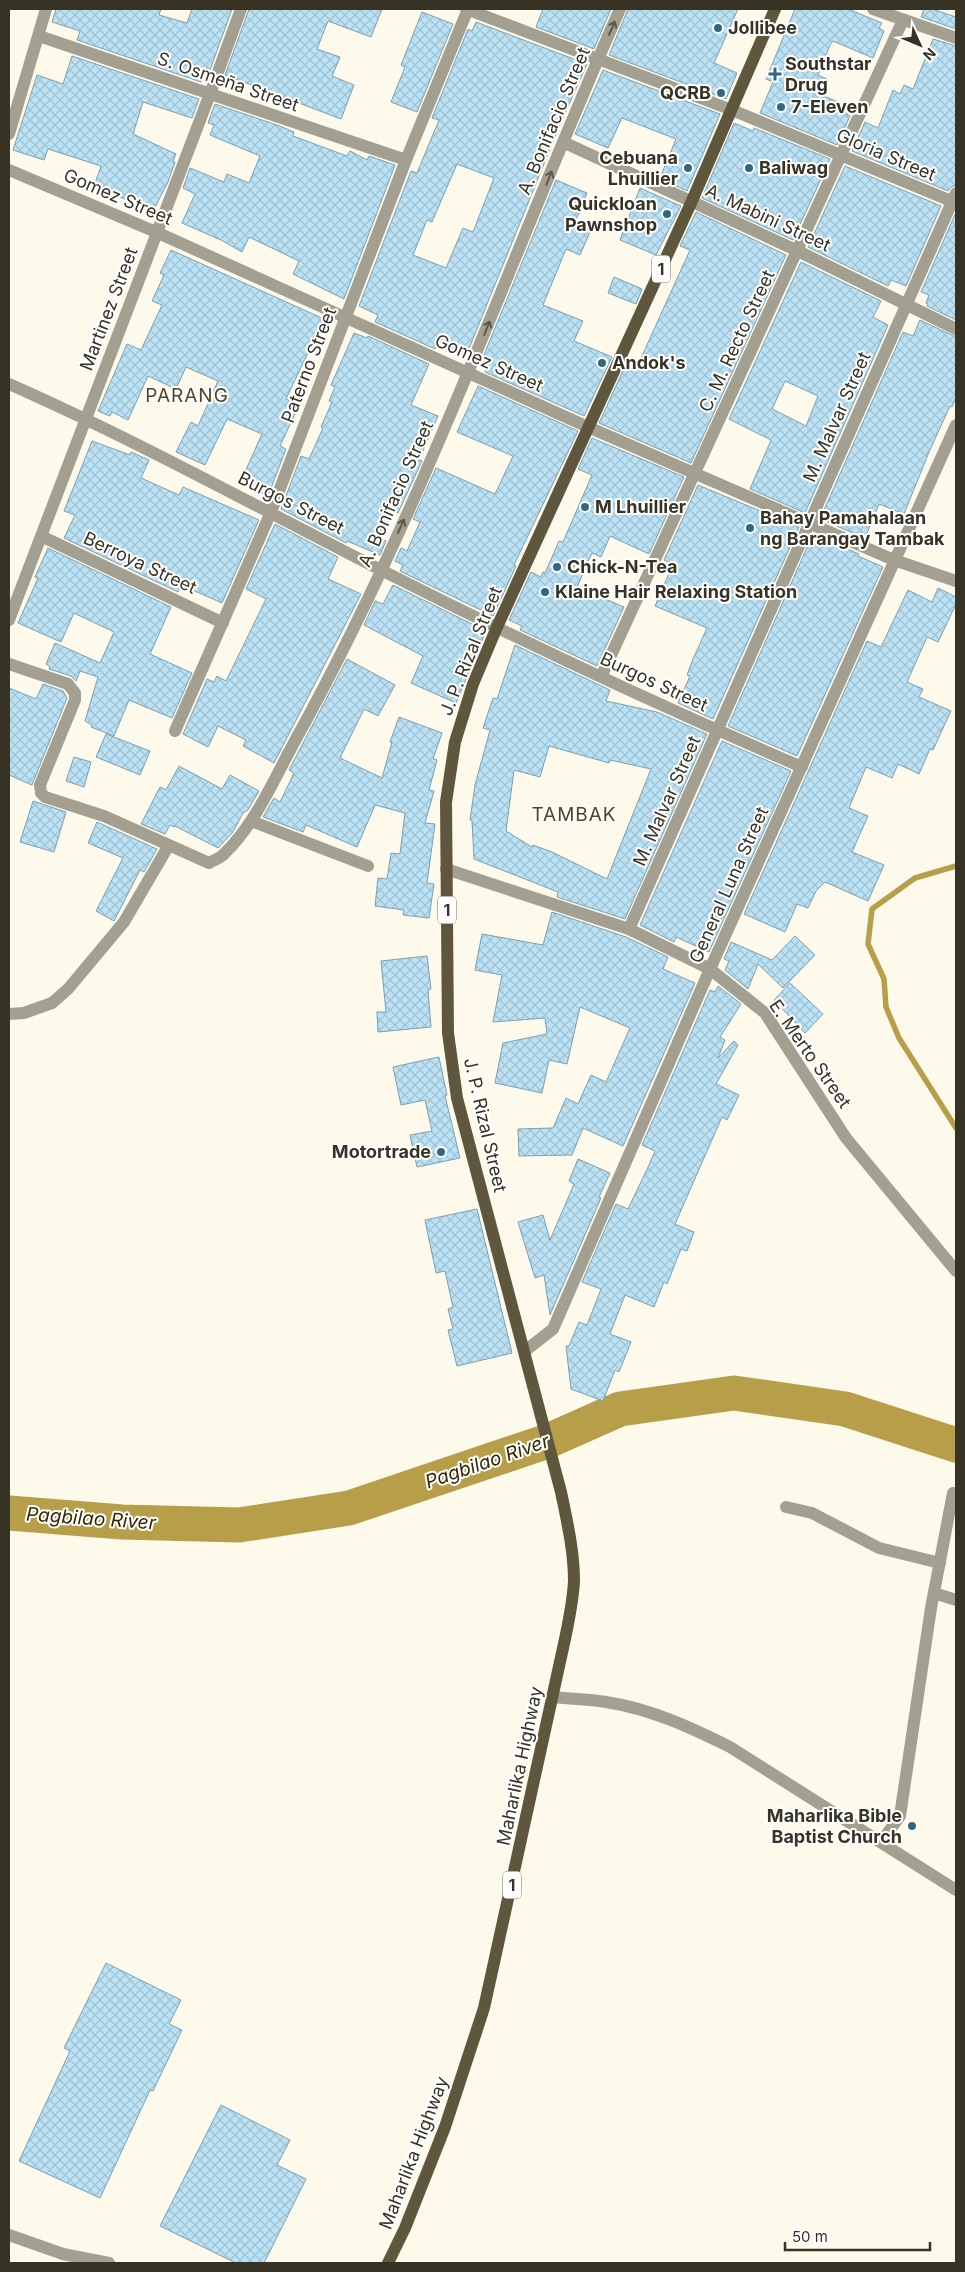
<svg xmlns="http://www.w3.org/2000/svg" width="965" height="2272" font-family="Inter,sans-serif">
	<defs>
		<pattern id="building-cross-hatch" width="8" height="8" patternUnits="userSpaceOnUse" patternTransform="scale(1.25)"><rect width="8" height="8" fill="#bae2f4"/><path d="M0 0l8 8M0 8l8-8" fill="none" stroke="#a0c2d1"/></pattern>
	</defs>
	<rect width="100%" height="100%" fill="#fdf9eb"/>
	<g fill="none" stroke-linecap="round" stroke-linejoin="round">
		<!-- stream -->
		<path stroke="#b79e49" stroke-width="5.5" d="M956 866 915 878 872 909 868 944 884 979 886 1007 899 1038 956 1128"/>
		<!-- river -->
		<path stroke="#b79e49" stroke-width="35" d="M9 1513 122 1522 239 1525 349 1508 548 1441 620 1409 734 1393 845 1409 956 1445"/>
	</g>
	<!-- building -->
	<path fill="url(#building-cross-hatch)" stroke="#7ba0b2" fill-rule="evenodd" d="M56 9H161L159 15 187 23 192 9H232L210 70 207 68 201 82 77 40 80 31 52 22Z
		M249 9H382L371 37 328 21 317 49 340 57 332 76 354 85 341 119 225 75Z
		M543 9H611L594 49 536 27Z
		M628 9H738L714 63 737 73 726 99 609 55Z
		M795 9H848L882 23 879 28 884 31 873 58 833 41 830 45 818 75 827 79 821 95 851 107 847 115 850 116 837 145 760 113 773 82 766 79Z
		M924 9H932L956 17V29L921 17Z
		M422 12 453 24 417 112 391 102 405 67 401 65Z
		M476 22 587 64 559 127 466 356 437 345 435 349 375 322 378 315 359 306 411 171 417 173 439 120 432 118 468 29 472 31ZM457 164 494 178 473 232 463 228 446 268 413 255 427 220 432 222Z
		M933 39 956 46V185L951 187 948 191 852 151 865 122 878 128 893 90 900 94 904 85 913 89Z
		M72 56 199 99 192 118 143 102 133 134 176 154 173 161 175 162 168 182 153 211 94 186 101 166 48 149 44 160 13 150 37 75 63 84Z
		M603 70 720 114 687 191 660 178 676 139 622 118 608 148 575 134Z
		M215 104 277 125 294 132 293 136 347 156 350 151 367 160 369 156 395 165 344 299 293 274 299 261 249 237 242 252 223 241 182 223 195 194 183 188 190 168 224 182 227 174 249 183 260 156 210 135 214 125 208 123Z
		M734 123 753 131 754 128 830 159 793 240 702 198Z
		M845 166 941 206 906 286 891 280 888 286 808 247Z
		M556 180 587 193 574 225 590 232 580 255 566 249 543 305 583 321 574 341 612 357 584 416 485 372 488 365 481 362Z
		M640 188 681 206 656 255 620 240Z
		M696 212 786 255 691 463 599 423 626 364 636 368 641 358 690 250 680 246Z
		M956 212V320L927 306 928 304 926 303 929 295 921 292Z
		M171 250 324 319 286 399 299 405 280 446 286 449 268 496 240 483 262 434 227 419 205 465 176 452 191 422 198 426 218 381 186 367 176 389 148 376 128 420 112 412 110 416 98 411 127 344 141 350 162 305 152 301 164 275 160 273Z
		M801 262 881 301 873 317 888 325 805 513 750 489 771 440 729 419ZM785 381 818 396 806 426 772 409Z
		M614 277 642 289 636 304 608 293Z
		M920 320 956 337V397L952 407 950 406 929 452 904 514 879 504 865 538 820 519 903 332 913 336Z
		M354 333 367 338 368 336 429 364 411 405 438 416 419 460 422 461 398 513 393 511 380 539 386 541 380 555 347 541 346 543 281 509 301 456 309 459 323 428 321 427 332 402 329 401 335 387 331 385Z
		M478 386 578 431 514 565 516 566 493 616 400 571 403 565 395 561 401 548 407 551 420 522 413 519 436 468 495 494 513 456 457 432Z
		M592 438 684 477 649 554 610 536 601 557 592 553 577 587 624 607 597 666 520 630 522 626 509 620 531 572 541 577 543 572 545 573 559 541 563 542 592 475 578 469Z
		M92 441 130 455 131 452 149 460 141 478 179 495 183 487 259 520 222 603 181 585 178 592 64 538 75 515 64 511Z
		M698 485 799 527 713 719 678 703 690 676 687 675 693 659 707 628 655 606 673 564 664 560Z
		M275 524 338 557 328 579 361 594 274 763 243 746 246 740 218 726 208 747 183 734 207 679 214 682 217 676 226 681 266 599 246 589Z
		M813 534 859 554 858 556 883 567 797 756 728 726Z
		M48 548 171 607 150 654 192 673 172 718 129 700 114 736 91 727 92 725 85 721 98 677 80 671 76 681 71 676 49 669 50 667 46 664 55 643 100 663 114 632 74 613 61 642 18 623 38 578 35 577Z
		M393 585 486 631 456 703 411 683 423 656 364 625 375 601 383 604Z
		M938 588 956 597V604L938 642 927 637 907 682 923 689 919 697 951 711 933 750 930 749 919 774 898 764 892 778 866 767 849 808 868 816 852 852 884 865 868 901 825 882 816 891 808 908 797 904 785 932 744 914 867 641 881 647 908 590 932 602Z
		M515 645 610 690 606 701 657 712 707 734 625 919 557 897 558 892 474 859 472 820H470L475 785 490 730 483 728 493 698 497 699ZM549 746 609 763 610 760 651 769 607 879 552 852 533 845 532 847 506 831 514 770 540 777Z
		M347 659 395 685 378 716 364 709 340 758 382 778 392 742H390L399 717 442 733 433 759 437 760 429 790 434 791 425 823 435 824 427 883 434 884 429 918 403 915 404 910 375 906 378 878 387 879 391 853 400 854 405 813 375 805 357 847 306 825 303 832 263 817 274 798 280 802 294 773 289 770Z
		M43 684 63 691 67 698 32 785 9 775V688L36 699Z
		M106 734 150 751 140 775 96 757Z
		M722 741 791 771 709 952 676 937 674 942 640 925Z
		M74 757 91 762 84 787 66 781Z
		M179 766 222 789 230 775 259 791 248 810 243 813 233 832 218 848 175 826 174 827 170 825 165 834 141 824 160 787 166 790Z
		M33 801 66 812 54 852 20 842Z
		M97 822 157 849 144 872 140 870 114 921 96 911 123 858 88 843Z
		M552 912 626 937 668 957 663 969 695 983 623 1146 583 1128 572 1155 519 1156 518 1129 553 1128 566 1098 578 1104 591 1075 606 1082 630 1028 580 1007 567 1064 549 1060 542 1093 495 1083 503 1043 547 1034 545 1018 493 1022 502 975 475 970 482 934 543 945Z
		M795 936 815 955 783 988 758 964 748 989 725 970 729 961 724 959 731 942 772 960Z
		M427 956 431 989 428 990 431 1027 378 1032 377 1012H386L381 961Z
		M790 983 823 1014 805 1033 774 1000Z
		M718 986 741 1004 720 1037 725 1040 718 1058 734 1041 738 1045 716 1084 739 1095 727 1120 722 1117 675 1224 694 1232 687 1251 681 1249 667 1284 664 1282 654 1307 625 1295 610 1334 631 1342 619 1372 615 1370 603 1401 571 1389 566 1346H569L579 1322 587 1325 601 1289 582 1282 616 1204 628 1209 649 1165 655 1151 642 1145 710 990 715 992Z
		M439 1057 447 1095 445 1096 460 1158 417 1167 410 1135 432 1131 425 1100 401 1105 393 1067Z
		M578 1159 610 1173 599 1197 601 1198 550 1315 544 1275 535 1278 518 1222 543 1215 550 1240 574 1184 569 1181Z
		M477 1209 512 1353 457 1366 448 1330 453 1329 448 1309 453 1307 445 1271 436 1273 425 1220Z
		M106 1963 181 2000 169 2024 182 2030 153 2091 150 2090 100 2198 19 2161 70 2051 64 2048Z
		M221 2105 290 2140 277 2165 306 2179 264 2263H236L160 2226Z"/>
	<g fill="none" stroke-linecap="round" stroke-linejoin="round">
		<!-- minor -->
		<path stroke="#a4a091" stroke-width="12" d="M466 9 732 110 956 203
			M873 9 956 38
			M39 36 406 160
			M9 134 46 9
			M563 142 798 251 956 329
			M9 170 156 232 588 427 894 560 956 581
			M9 384C136 440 257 507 381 570 519 640 660 706 802 767
			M41 536 223 623
			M9 620 210 94 241 9
			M9 664 68 684 75 693V700L40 785 41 793 45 797 104 816 209 863C214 860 221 858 225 853 256 823 275 777 296 739 425 506 512 252 620 9
			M601 677 903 20
			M175 731 271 512 406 160 468 9
			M251 821 368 866
			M446 869 629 929 710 969 765 1013 846 1138 956 1271
			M629 929 956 193
			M9 1014 24 1013 52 1003 68 989 124 922 169 845
			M525 1351 553 1329 710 969 956 425
			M786 1507 812 1513 879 1548 940 1563
			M934 1593 956 1600
			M552 1697C570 1699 589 1699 606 1702 651 1709 690 1727 730 1747L956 1890
			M881 1842 900 1816 931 1608 953 1493
			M9 2235 63 2254 109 2263"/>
		<!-- major -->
		<path stroke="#5f573d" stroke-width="12" d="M388 2263 405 2228 445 2127 484 2008 565 1639C569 1620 573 1601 574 1581 574 1551 567 1521 561 1492L457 1098 448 1033 446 802 455 742 473 684 497 627 691 203 775 9"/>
	</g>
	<!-- one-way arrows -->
	<defs><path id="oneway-shaft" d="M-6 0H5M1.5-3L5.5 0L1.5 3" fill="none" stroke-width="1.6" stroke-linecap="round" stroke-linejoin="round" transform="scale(1.25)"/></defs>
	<g stroke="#5c584a">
		<use href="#oneway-shaft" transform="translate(612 28) rotate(-66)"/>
		<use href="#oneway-shaft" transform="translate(549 178) rotate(-68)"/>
		<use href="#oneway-shaft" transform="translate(487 328) rotate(-68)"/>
		<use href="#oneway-shaft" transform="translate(401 526) rotate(-66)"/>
	</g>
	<!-- markers -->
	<g fill="#2e6981" stroke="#fff" stroke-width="2">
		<circle cx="718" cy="28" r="5"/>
		<path d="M772.5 66.5h5v5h5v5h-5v5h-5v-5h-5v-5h5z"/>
		<circle cx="721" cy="93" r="5"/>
		<circle cx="781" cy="107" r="5"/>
		<circle cx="688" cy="168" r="5"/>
		<circle cx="749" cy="168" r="5"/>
		<circle cx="667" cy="214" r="5"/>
		<circle cx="602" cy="363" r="5"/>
		<circle cx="585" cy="507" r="5"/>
		<circle cx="750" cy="528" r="5"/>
		<circle cx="557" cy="567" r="5"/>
		<circle cx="545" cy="592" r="5"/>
		<circle cx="441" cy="1152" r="5"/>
		<circle cx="912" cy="1826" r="5"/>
	</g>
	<g text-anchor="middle" stroke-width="4" stroke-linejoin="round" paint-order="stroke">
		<!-- shield labels -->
		<g fill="#fff" stroke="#727066" stroke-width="1">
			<rect x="652" y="255.5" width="18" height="27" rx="4"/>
			<rect x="438" y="896.5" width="18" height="27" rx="4"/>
			<rect x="503" y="1871.5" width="18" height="27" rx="4"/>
		</g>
		<g font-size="16" font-weight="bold" fill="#363224">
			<text x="661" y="275">1</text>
			<text x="447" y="916">1</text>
			<text x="512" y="1891">1</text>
		</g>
		<!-- poi labels -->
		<g font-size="18" font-weight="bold" fill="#363224" stroke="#fff" text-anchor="start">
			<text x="728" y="34">Jollibee</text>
			<text x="785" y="70">Southstar<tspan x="785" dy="21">Drug</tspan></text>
			<text x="711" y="99" text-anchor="end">QCRB</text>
			<text x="791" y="113">7-Eleven</text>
			<text x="678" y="164" text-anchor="end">Cebuana<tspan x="678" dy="21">Lhuillier</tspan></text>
			<text x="759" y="174">Baliwag</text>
			<text x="657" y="210" text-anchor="end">Quickloan<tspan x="657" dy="21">Pawnshop</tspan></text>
			<text x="612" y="369">Andok's</text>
			<text x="595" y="513">M Lhuillier</text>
			<text x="760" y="524">Bahay Pamahalaan<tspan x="760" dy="21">ng Barangay Tambak</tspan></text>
			<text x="567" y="573">Chick-N-Tea</text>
			<text x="555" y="598">Klaine Hair Relaxing Station</text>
			<text x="431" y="1158" text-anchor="end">Motortrade</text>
			<text x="902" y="1822" text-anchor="end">Maharlika Bible<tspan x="902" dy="21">Baptist Church</tspan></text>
		</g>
		<!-- street labels -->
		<g font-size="18" fill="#363224" stroke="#fff">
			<text transform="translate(228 82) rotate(19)" y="6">S. Osmeña Street</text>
			<text transform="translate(554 121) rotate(-67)" y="6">A. Bonifacio Street</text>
			<text transform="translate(886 155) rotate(23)" y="6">Gloria Street</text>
			<text transform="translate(118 197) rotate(23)" y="6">Gomez Street</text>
			<text transform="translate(768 218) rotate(25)" y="6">A. Mabini Street</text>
			<text transform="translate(109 309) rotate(-69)" y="6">Martinez Street</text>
			<text transform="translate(737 341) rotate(-65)" y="6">C. M. Recto Street</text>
			<text transform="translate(489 363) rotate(24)" y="6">Gomez Street</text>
			<text transform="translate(309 365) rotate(-69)" y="6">Paterno Street</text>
			<text transform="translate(837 417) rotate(-66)" y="6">M. Malvar Street</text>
			<text transform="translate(396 494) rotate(-66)" y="6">A. Bonifacio Street</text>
			<text transform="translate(291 503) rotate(27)" y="6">Burgos Street</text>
			<text transform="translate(140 563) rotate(25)" y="6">Berroya Street</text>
			<text transform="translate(471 651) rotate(-68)" y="6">J. P. Rizal Street</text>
			<text transform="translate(654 682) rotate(25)" y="6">Burgos Street</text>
			<text transform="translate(667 801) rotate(-66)" y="6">M. Malvar Street</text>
			<text transform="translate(729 885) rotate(-66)" y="6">General Luna Street</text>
			<text transform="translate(810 1054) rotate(55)" y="6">E. Merto Street</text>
			<text transform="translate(485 1125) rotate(77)" y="6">J. P. Rizal Street</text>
			<text transform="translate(520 1766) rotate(-78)" y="6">Maharlika Highway</text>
			<text transform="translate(414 2153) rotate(-69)" y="6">Maharlika Highway</text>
		</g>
		<!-- neighbourhood labels -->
		<g font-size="19" letter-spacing="1" fill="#4f4627" stroke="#fff">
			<text x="187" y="402">PARANG</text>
			<text x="574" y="821">TAMBAK</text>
		</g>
		<!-- water labels -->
		<g font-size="19" font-style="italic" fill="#332802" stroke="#fff">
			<text transform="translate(487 1461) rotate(-19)" y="7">Pagbilao River</text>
			<text transform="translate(91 1518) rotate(4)" y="7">Pagbilao River</text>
		</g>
	</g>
	<!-- border -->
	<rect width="965" height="2272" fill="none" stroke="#363224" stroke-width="20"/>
	<!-- north arrow -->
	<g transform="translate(920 45) rotate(134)" stroke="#ffffff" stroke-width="4" paint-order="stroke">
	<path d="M0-4L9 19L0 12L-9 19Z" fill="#363224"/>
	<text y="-8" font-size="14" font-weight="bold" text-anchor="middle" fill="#363224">N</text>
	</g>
	<!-- scale -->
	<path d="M785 2242v8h145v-8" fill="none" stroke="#363224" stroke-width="2.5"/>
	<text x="792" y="2242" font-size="15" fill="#363224" stroke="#ffffff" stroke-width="4" paint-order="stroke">50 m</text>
</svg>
